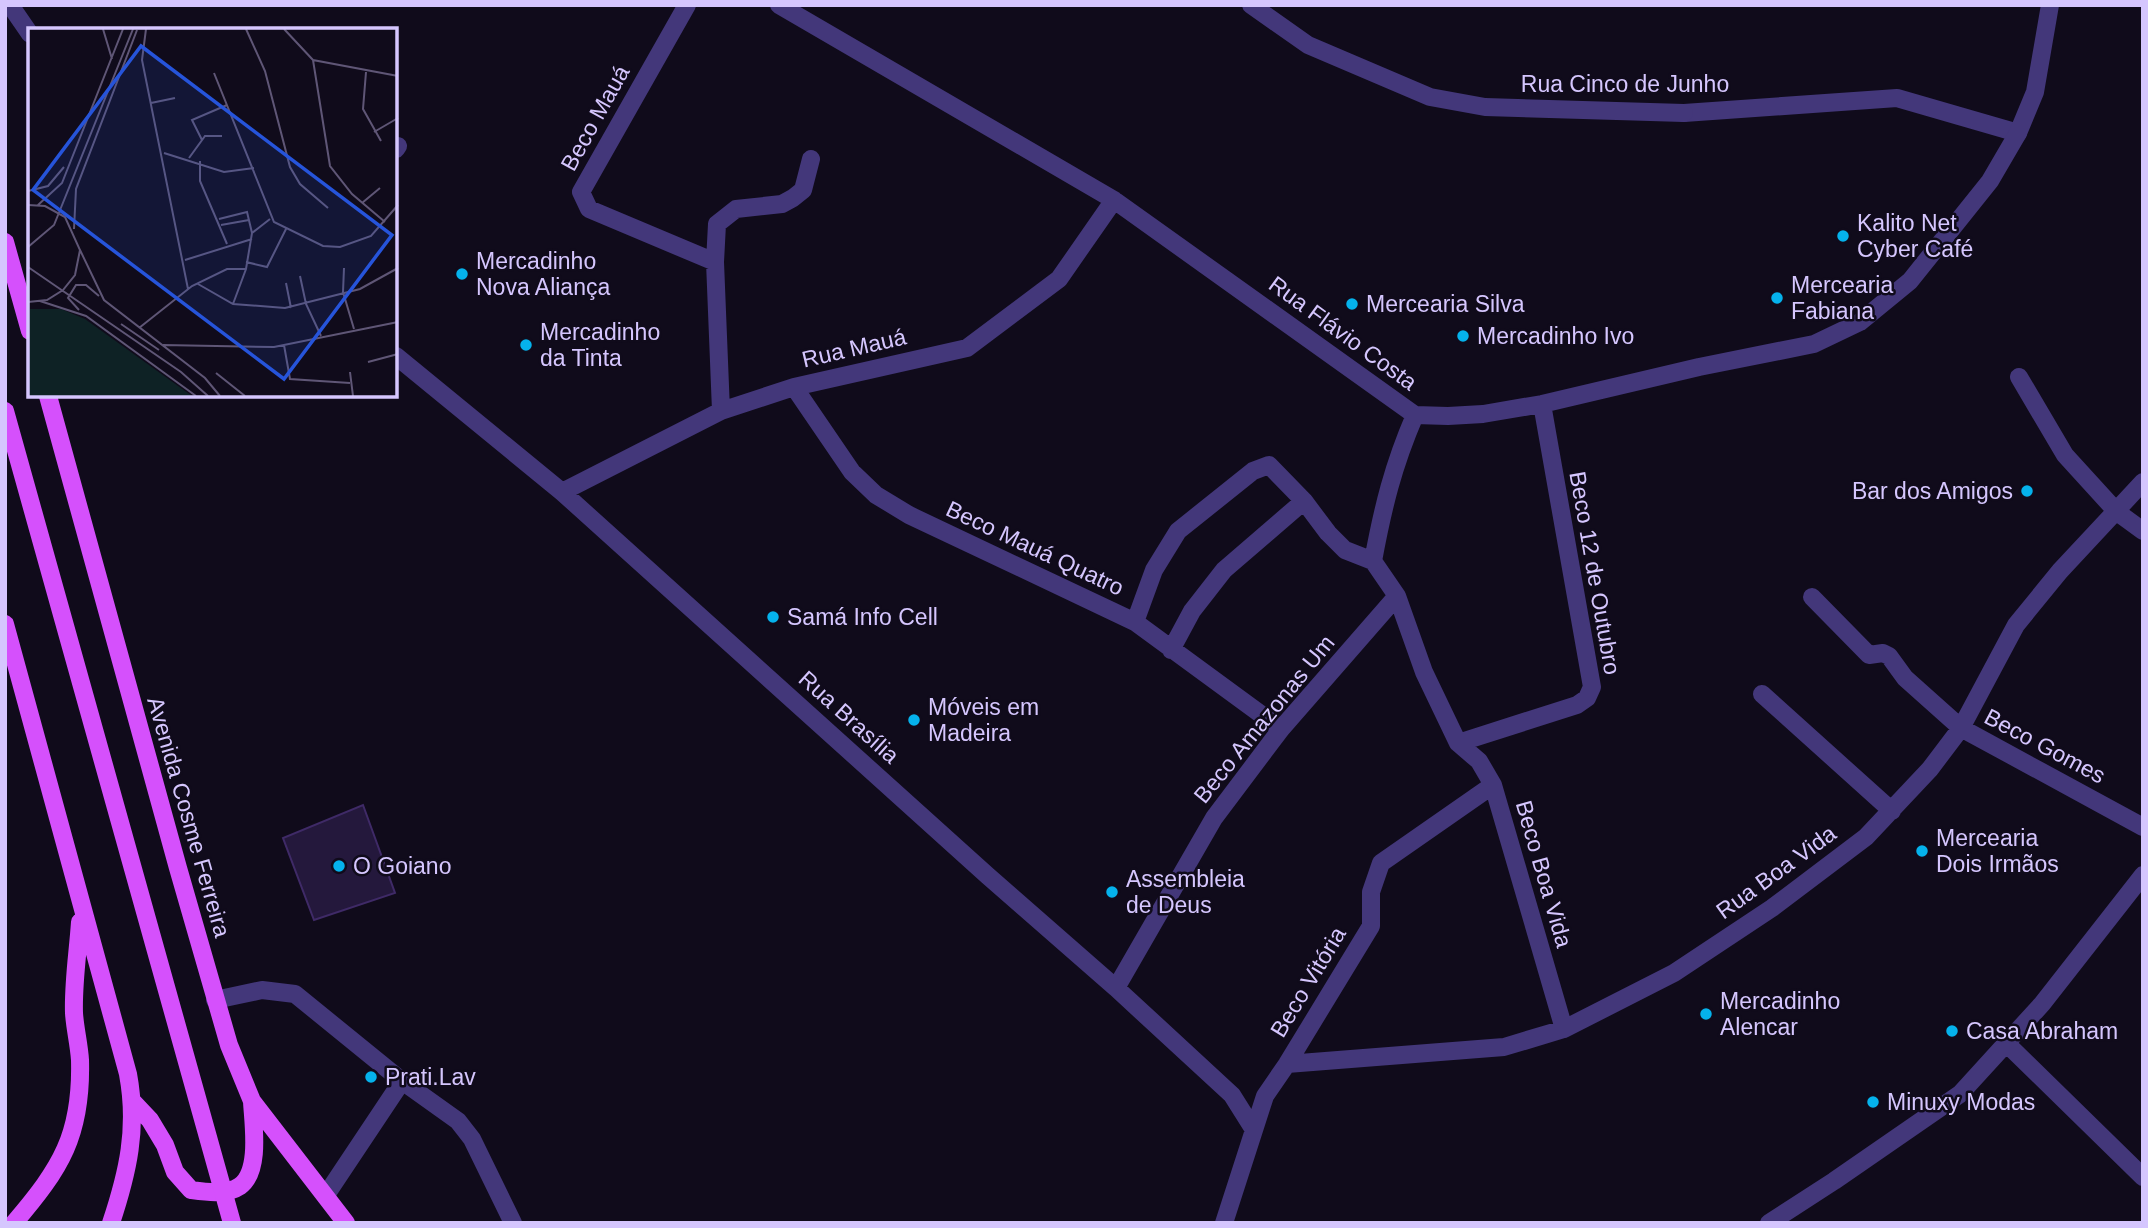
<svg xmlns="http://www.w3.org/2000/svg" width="2148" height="1228" font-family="Arial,sans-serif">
	<rect width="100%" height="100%" fill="#100b1b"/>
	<!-- building -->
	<path fill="#24183c" stroke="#3f2a67" stroke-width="2" d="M363 805 395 893 314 920 283 838Z"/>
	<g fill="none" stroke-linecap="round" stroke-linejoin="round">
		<!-- service -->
		<path stroke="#43377a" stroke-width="18" d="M215 1000 262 990 295 994 402 1081 458 1121 472 1139 513 1223
			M326 1195 402 1081"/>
		<!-- pedestrian -->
		<path stroke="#43377a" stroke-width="18" d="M1684 113 1897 98 2018 133"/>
		<!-- minor -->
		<path stroke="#43377a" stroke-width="18" d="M10 5 30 34
			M687 5 581 192 589 209 715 262
			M779 5 1114 200 1415 415 1448 416 1483 414 1542 404 1699 367 1814 344 1860 322 1910 281 1990 181 2018 133 2035 92 2050 5
			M1251 5 1308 45 1430 97 1485 107 1684 113
			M396 149 398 146
			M396 356 562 492 988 876 1116 988 1232 1095 1254 1130
			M2019 377 2065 455 2117 512 2143 531
			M794 387 852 472 876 495 909 515 1135 622 1281 729
			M721 411 715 262 717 224 736 209 782 204 793 198 803 190 811 159
			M1415 415C1393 466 1383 507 1373 561L1397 596 1424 672 1458 743 1479 761 1493 785 1564 1029
			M562 492 721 411 794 387 967 348 1059 279 1114 200
			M1812 597 1869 655 1883 653 1889 656 1905 678 1961 728 2143 827
			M1135 622 1154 570 1178 531 1253 471 1269 465 1304 501 1328 533 1345 550 1373 561
			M1171 650 1192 611 1224 570 1304 501
			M1762 694 1892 811
			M1458 743 1577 705 1587 698 1592 687 1542 404
			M1116 988 1214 818 1281 729 1397 596
			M2007 1044 2143 1177
			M1287 1064 1504 1047 1564 1029 1674 973 1772 908 1866 837 1930 769 1961 728 2016 625 2060 571 2143 482
			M1224 1223 1265 1096 1287 1064 1371 926V892L1381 863 1493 785
			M1769 1223 1834 1181 1960 1094 2042 1004 2143 875"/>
		<!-- primary -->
		<path stroke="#d550fc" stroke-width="18" d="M5 242 30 331
			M48 396 178 868 229 1045 252 1101 346 1223
			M5 624 128 1074C138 1128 128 1172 111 1223
			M133 1102 150 1120 165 1145 175 1172 191 1190C206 1192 227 1195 240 1186 261 1171 253 1123 252 1101
			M14 1223C61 1168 82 1135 80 1060 79 1044 75 1029 74 1013 73 983 78 952 80 922"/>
		<!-- primary-bridge -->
		<path stroke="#d550fc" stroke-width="18" d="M5 411 232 1223"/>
	</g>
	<!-- markers -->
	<g fill="#05b2ec" stroke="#100b1b" stroke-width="2.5">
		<circle cx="1843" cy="236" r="7"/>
		<circle cx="462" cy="274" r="7"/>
		<circle cx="1777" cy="298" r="7"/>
		<circle cx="1352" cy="304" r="7"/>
		<circle cx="1463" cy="336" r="7"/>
		<circle cx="526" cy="345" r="7"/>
		<circle cx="2027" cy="491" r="7"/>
		<circle cx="773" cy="617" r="7"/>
		<circle cx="914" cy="720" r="7"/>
		<circle cx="1922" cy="851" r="7"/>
		<circle cx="339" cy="866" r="7"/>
		<circle cx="1112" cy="892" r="7"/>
		<circle cx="1706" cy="1014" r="7"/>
		<circle cx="1952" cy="1031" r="7"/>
		<circle cx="371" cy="1077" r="7"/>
		<circle cx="1873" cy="1102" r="7"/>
	</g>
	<g text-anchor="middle" stroke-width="5" stroke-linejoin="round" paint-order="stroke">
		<!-- street labels -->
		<g font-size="23" fill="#d5c6fe" stroke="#100b1b">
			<text x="1625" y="92">Rua Cinco de Junho</text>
			<text transform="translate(595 118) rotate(-61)" y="8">Beco Mauá</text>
			<text transform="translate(1343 333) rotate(36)" y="8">Rua Flávio Costa</text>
			<text transform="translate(854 348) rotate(-13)" y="8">Rua Mauá</text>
			<text transform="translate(1035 548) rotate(25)" y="8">Beco Mauá Quatro</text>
			<text transform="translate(1595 573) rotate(80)" y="8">Beco 12 de Outubro</text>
			<text transform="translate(849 717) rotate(42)" y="8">Rua Brasília</text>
			<text transform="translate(1264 719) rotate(-51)" y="8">Beco Amazonas Um</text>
			<text transform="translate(2045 746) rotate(28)" y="8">Beco Gomes</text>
			<text transform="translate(189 817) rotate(74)" y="8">Avenida Cosme Ferreira</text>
			<text transform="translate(1776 872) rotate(-36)" y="8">Rua Boa Vida</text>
			<text transform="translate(1544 874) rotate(74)" y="8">Beco Boa Vida</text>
			<text transform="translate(1308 982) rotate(-59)" y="8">Beco Vitória</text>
		</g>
		<!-- poi labels -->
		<g font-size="23" fill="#d5c6fe" stroke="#100b1b" text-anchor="start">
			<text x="1857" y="231">Kalito Net<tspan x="1857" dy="26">Cyber Café</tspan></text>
			<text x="476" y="269">Mercadinho<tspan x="476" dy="26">Nova Aliança</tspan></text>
			<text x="1791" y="293">Mercearia<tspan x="1791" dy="26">Fabiana</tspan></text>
			<text x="1366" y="312">Mercearia Silva</text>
			<text x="540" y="340">Mercadinho<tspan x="540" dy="26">da Tinta</tspan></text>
			<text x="1477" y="344">Mercadinho Ivo</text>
			<text x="2013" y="499" text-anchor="end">Bar dos Amigos</text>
			<text x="787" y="625">Samá Info Cell</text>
			<text x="928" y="715">Móveis em<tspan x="928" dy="26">Madeira</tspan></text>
			<text x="1936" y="846">Mercearia<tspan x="1936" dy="26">Dois Irmãos</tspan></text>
			<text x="353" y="874">O Goiano</text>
			<text x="1126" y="887">Assembleia<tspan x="1126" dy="26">de Deus</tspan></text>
			<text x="1720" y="1009">Mercadinho<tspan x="1720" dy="26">Alencar</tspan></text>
			<text x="1966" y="1039">Casa Abraham</text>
			<text x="385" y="1085">Prati.Lav</text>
			<text x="1887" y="1110">Minuxy Modas</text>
		</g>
	</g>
	<!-- overview -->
	<g transform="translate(28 28)">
		<rect width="369" height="369" fill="#100b1b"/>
		<path d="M2 281H33L57 291 164 368H0Z" fill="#0e2225"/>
		<path fill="none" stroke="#5f5676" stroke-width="2" d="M75 1 84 31M118 1 114 32 160 261M218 1 237 43 262 139 272 156 300 180M256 1 285 32 370 48M285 32 302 138 324 166 357 194M338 44 335 81 353 113M186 45 246 194 295 218 312 219 343 208 370 177M123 75 147 70M346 104 370 90M174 112 164 92 199 77M136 125 196 144 226 140M161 130 177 108H194M172 133V153L199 216M0 163 20 158 36 139M334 175 352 160M0 177 17 178 37 189 52 222 47 247 35 262 19 272 0 274M10 177 34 155 95 1M191 191 219 184 224 205M193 197 221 192M46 201 48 161 109 2M0 219 26 197 105 1M52 222 76 272 177 350 192 368M157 232 224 211M218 234 239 239 258 201M0 239 153 344 180 368M316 240 315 264 326 301M272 248 278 276 293 308M258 255 263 280M170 256 205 276 257 280 332 261 370 240M12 273 58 288 168 368M205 276 218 241 224 205 242 191M51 282 40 270 48 257H58L71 268M93 296 131 322M111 300 164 258 199 241H218M135 317 246 319 370 294M256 317 262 351 322 355M340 334 370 326M322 344 325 368M188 345 217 368"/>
		<path fill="#2654da" fill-opacity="0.15" stroke="#2654da" stroke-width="3.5" d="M113 18 364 207 256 351 5 162Z"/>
		<rect width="369" height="369" fill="none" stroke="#d5c6fe" stroke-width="3.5"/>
	</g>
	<!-- border -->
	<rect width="2148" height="1228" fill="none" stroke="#d5c6fe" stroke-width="14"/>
</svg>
